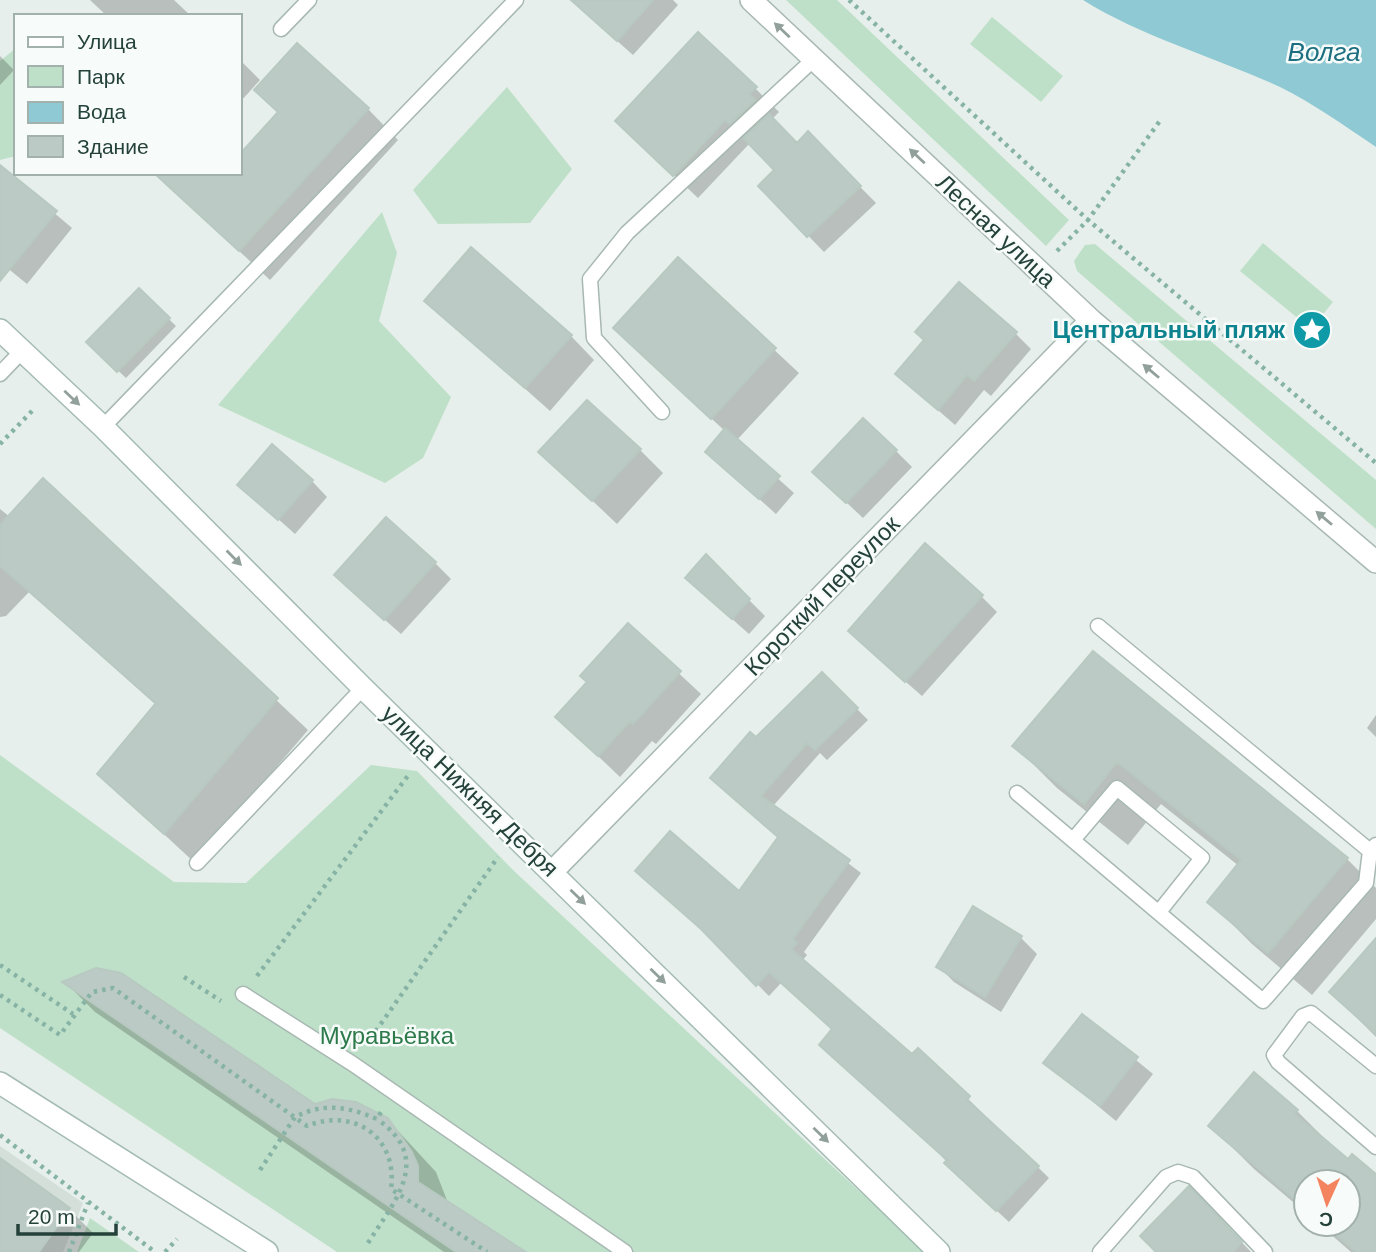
<svg xmlns="http://www.w3.org/2000/svg" width="1376" height="1252" font-family="Arial,sans-serif">
	<rect width="100%" height="100%" fill="#e6efeb"/>
	<!-- built -->
	<path fill="#d4dfda" d="M0 1146 83 1203 63 1252H0Z"/>
	<!-- green -->
	<path fill="#bfe0c8" d="M786 0H837L1069 220 1046 246Z
		M992 17 1063 76 1041 102 970 44Z
		M16 48V156L0 160V61Z
		M507 87 572 169 530 223 438 224 413 190Z
		M382 212 397 253 379 321 451 397 423 458 385 483 218 405Z
		M1263 243 1333 302 1311 329 1240 271Z
		M1095 244 1376 480V529L1077 271 1074 261 1085 245Z
		M0 755 174 882 246 883 371 765 417 771 514 871 925 1252H337L0 1028Z
		M90 1218 139 1252H77Z"/>
	<!-- water -->
	<path fill="#8ec9d4" d="M1083 0H1376V147C1345 126 1314 104 1280 87 1215 57 1144 38 1083 0Z"/>
	<!-- shadow -->
	<path fill="#0003" d="M90 0H174L191 16H107Z
		M590 0H673L678 5 633 55 598 24Z
		M0 56 14 70 0 85Z
		M240 60 260 80 240 102Z
		M755 88 779 112 772 119 797 145 808 134 876 203 824 252 760 186 777 170 750 143 698 198 641 144Z
		M368 109 398 140 270 280 169 185 240 173V157L280 113Z
		M0 167 72 228 27 284 0 262Z
		M678 260 799 373 736 441 794 493 776 514 707 452 725 431 639 352Z
		M139 290 176 326 126 378 88 342Z
		M427 301 571 336 594 360 550 411Z
		M1015 333 1031 349 991 396 984 390 955 425 914 389Z
		M640 450 663 473 617 524 541 452Z
		M896 451 912 467 863 518 830 487Z
		M43 481 308 730 195 863 99 774 156 705 29 592 6 616 0 617V509L10 517Z
		M312 481 327 497 295 534 240 485Z
		M706 557 765 616 749 634 703 593Z
		M435 563 451 579 401 634 352 591Z
		M981 596 997 612 922 696 866 647Z
		M628 626 701 694 656 744 652 741 620 777 557 717 589 683Z
		M1094 654 1347 859 1376 888V919L1312 995 1252 944 1209 901 1239 866 1161 804 1128 845 1057 788 1014 745Z
		M822 674 868 720 827 760 820 753 773 806 861 873 804 952 807 955 802 961 912 1056 918 1050 1049 1178 1009 1222 957 1174 834 1030 781 983 769 996 712 938 780 838 724 789 756 740Z
		M1376 715V737L1367 728Z
		M973 909 1021 938 1037 954 1001 1012 954 982 938 966Z
		M1376 941V1037L1331 992Z
		M65 982 315 1106 387 1119 436 1172 448 1203 523 1252H444L95 1012Z
		M1082 1016 1153 1074 1116 1121 1046 1063Z
		M1297 1111 1340 1154 1376 1177V1252H1351L1319 1224H1348V1182H1306V1213L1254 1169 1211 1126Z
		M0 1161 69 1209 93 1233 79 1252H0Z
		M1232 1232 1251 1252H1158Z"/>
	<!-- building -->
	<path fill="#bbcac4" stroke="#b8c9c2" stroke-width="2" d="M571 0H653L617 41Z
		M698 32 757 87 749 94 755 100 730 124 725 120 673 176 615 121Z
		M297 43 369 108 239 251 154 173H240V154L278 112 254 90Z
		M769 114 797 143 808 131 861 186 807 237 758 186 774 170 743 138Z
		M0 165 57 211 0 281Z
		M471 247 572 335 525 388 424 301Z
		M678 257 776 348 711 419 613 328Z
		M959 282 1017 332 974 381 967 375 938 410 895 374 924 340 915 332Z
		M139 288 170 318 117 372 86 342Z
		M587 400 641 449 592 501 538 452Z
		M863 418 897 450 846 503 812 472Z
		M725 428 780 476 759 499 705 452Z
		M272 444 313 480 278 520 237 485Z
		M43 478 278 698 164 834 97 774 156 703 0 566V525Z
		M386 517 436 562 384 620 334 575Z
		M925 543 983 595 905 682 848 631Z
		M706 554 750 599 732 619 685 578Z
		M628 623 681 671 633 724 630 721 598 756 555 717 587 682 580 676Z
		M1093 651 1348 858 1268 953 1207 902 1241 860 1117 762 1084 804 1012 746Z
		M822 672 858 708 815 750 807 743 761 796 850 860 793 939 797 943 791 949 912 1054 918 1048 970 1096 967 1100 1039 1166 996 1211 944 1163 947 1160 819 1045 832 1029 769 972 756 986 701 929 635 871 670 831 739 891 778 837 710 778 750 732 756 737Z
		M973 906 1022 936 985 997 936 967Z
		M1376 938V1034L1329 992Z
		M96 968 121 973 315 1104 332 1099 356 1102 388 1118 412 1152 418 1166V1182L526 1252H456L62 982Z
		M1082 1014 1138 1057 1100 1106 1043 1063Z
		M1254 1072 1298 1110 1295 1114 1348 1159 1352 1154 1376 1174V1252H1356L1323 1224H1348V1182H1306V1209L1208 1126Z
		M0 1158 70 1208 39 1252H0Z
		M1189 1186 1242 1242 1233 1252H1156L1140 1236Z"/>
	<g fill="none" stroke-linecap="round" stroke-linejoin="round">
		<!-- lane casing -->
		<g stroke="#a8b8b2" stroke-width="17">
			<path id="lane" d="M281 29 309 0
				M0 374 22 351
				M662 412 594 338 590 279 627 233 814 59
				M103 427 516 0
				M1098 626 1370 851
				M1017 793 1263 1001 1366 883 1370 851 1376 845
				M1073 840 1117 788 1202 858 1159 912
				M197 863 363 688
				M243 994 353 1064 625 1252
				M1376 1066 1311 1013 1303 1016 1274 1055 1278 1062 1376 1147
				M1100 1252 1166 1177 1178 1172 1193 1177 1265 1252"/>
		</g>
		<!-- street casing -->
		<g stroke="#a8b8b2" stroke-width="24">
			<path id="street" d="M751 0 1091 320 1376 562
				M552 872 1091 320"/>
		</g>
		<!-- secondary casing -->
		<g stroke="#a4bbb3" stroke-width="24">
			<path id="secondary" d="M0 330 103 427 363 688 939 1252
				M0 1083 267 1252"/>
		</g>
		<!-- path -->
		<path stroke="#86b3a5" stroke-width="4.5" stroke-dasharray="3.5 5" stroke-linecap="butt" d="M849 0 1088 220 1376 463
			M1057 251 1088 220 1162 118
			M0 444 35 408
			M0 965 73 1014
			M257 976 410 773
			M184 977 221 1001
			M0 995 60 1035 92 992 113 988 307 1126C354 1107 398 1137 391 1189L487 1252
			M366 1045 498 857
			M0 1135 155 1252
			M260 1170 295 1117C324 1102 349 1107 377 1119L381 1112
			M368 1243C395 1200 434 1159 377 1119
			M69 1252 88 1203
			M165 1252 177 1239"/>
		<!-- lane -->
		<use href="#lane" stroke="#fff" stroke-width="14"/>
		<!-- street -->
		<use href="#street" stroke="#fff" stroke-width="21"/>
		<!-- secondary -->
		<use href="#secondary" stroke="#fff" stroke-width="21"/>
	</g>
	<!-- one-way arrows -->
	<defs><path id="oneway-solid" d="M-6-.8H1V-3.2L6.5 0L1 3.2V.8H-6Z" transform="scale(1.75)"/></defs>
	<g fill="#92a09c">
		<use href="#oneway-solid" transform="translate(782 30) rotate(-137)"/>
		<use href="#oneway-solid" transform="translate(917 156) rotate(-137)"/>
		<use href="#oneway-solid" transform="translate(1151 371) rotate(-140)"/>
		<use href="#oneway-solid" transform="translate(72 398) rotate(43)"/>
		<use href="#oneway-solid" transform="translate(1324 518) rotate(-140)"/>
		<use href="#oneway-solid" transform="translate(234 558) rotate(45)"/>
		<use href="#oneway-solid" transform="translate(578 897) rotate(44)"/>
		<use href="#oneway-solid" transform="translate(658 976) rotate(44)"/>
		<use href="#oneway-solid" transform="translate(821 1135) rotate(44)"/>
	</g>
	<!-- icons -->
	<defs>
		<g id="sight-disc" transform="scale(2.0125)"><circle r="9.5" fill="#0f9aa8" stroke="#f7fbf9"/><path d="M0-6L1.8-2.2L6-1.7L2.9 1.2L3.7 5.4L0 3.3L-3.7 5.4L-2.9 1.2L-6-1.7L-1.8-2.2Z" fill="#fff"/></g>
	</defs>
	<g fill-rule="evenodd">
		<use href="#sight-disc" x="1312" y="330"/>
	</g>
	<g text-anchor="middle" stroke-width="5" stroke-linejoin="round" paint-order="stroke">
		<!-- street labels -->
		<g font-size="24" fill="#24423a" stroke="#f7fbf9">
			<text transform="translate(996 231) rotate(43)" y="8">Лесная улица</text>
			<text transform="translate(822 596) rotate(-46)" y="8">Короткий переулок</text>
			<text transform="translate(470 791) rotate(44)" y="8">улица Нижняя Дебря</text>
		</g>
		<!-- culture labels -->
		<g font-size="24" font-weight="bold" fill="#0d838f" stroke="#f7fbf9" text-anchor="end">
			<text x="1285" y="338">Центральный пляж</text>
		</g>
		<!-- park labels -->
		<g font-size="24" fill="#2d7a4b" stroke="#f7fbf9">
			<text x="387" y="1044">Муравьёвка</text>
		</g>
		<!-- water labels -->
		<g font-size="26" font-style="italic" fill="#1c6f80" stroke="#f7fbf9">
			<text x="1324" y="61">Волга</text>
		</g>
	</g>
	<!-- legend -->
	<rect x="14" y="14" width="228" height="161" fill="#f7fbf9" stroke="#a3b1ad" stroke-width="2"/>
	<rect x="28" y="37" width="35" height="10" fill="#ffffff" stroke="#a3b1ad" stroke-width="2"/>
	<text x="77" y="49" font-size="21" fill="#24423a">Улица</text>
	<rect x="28" y="66" width="35" height="21" fill="#bfe0c8" stroke="#a3b1ad" stroke-width="2"/>
	<text x="77" y="84" font-size="21" fill="#24423a">Парк</text>
	<rect x="28" y="102" width="35" height="21" fill="#8ec9d4" stroke="#a3b1ad" stroke-width="2"/>
	<text x="77" y="119" font-size="21" fill="#24423a">Вода</text>
	<rect x="28" y="136" width="35" height="21" fill="#bbcac4" stroke="#a3b1ad" stroke-width="2"/>
	<text x="77" y="154" font-size="21" fill="#24423a">Здание</text>
	<!-- north arrow -->
	<g transform="translate(1327 1203) rotate(183)"><circle r="33" fill="#f7fbf9" stroke="#a3b1ad" stroke-width="2"/>
	<path d="M0-5L12 26L0 18L-12 26Z" fill="#f4845f"/>
	<text y="-10" font-size="19" font-weight="bold" text-anchor="middle" fill="#24423a">С</text>
	</g>
	<!-- scale -->
	<path d="M18 1224v10h98v-10" fill="none" stroke="#24423a" stroke-width="3.5"/>
	<text x="28" y="1224" font-size="21" fill="#24423a" stroke="#f7fbf9" stroke-width="5" paint-order="stroke">20 m</text>
</svg>
